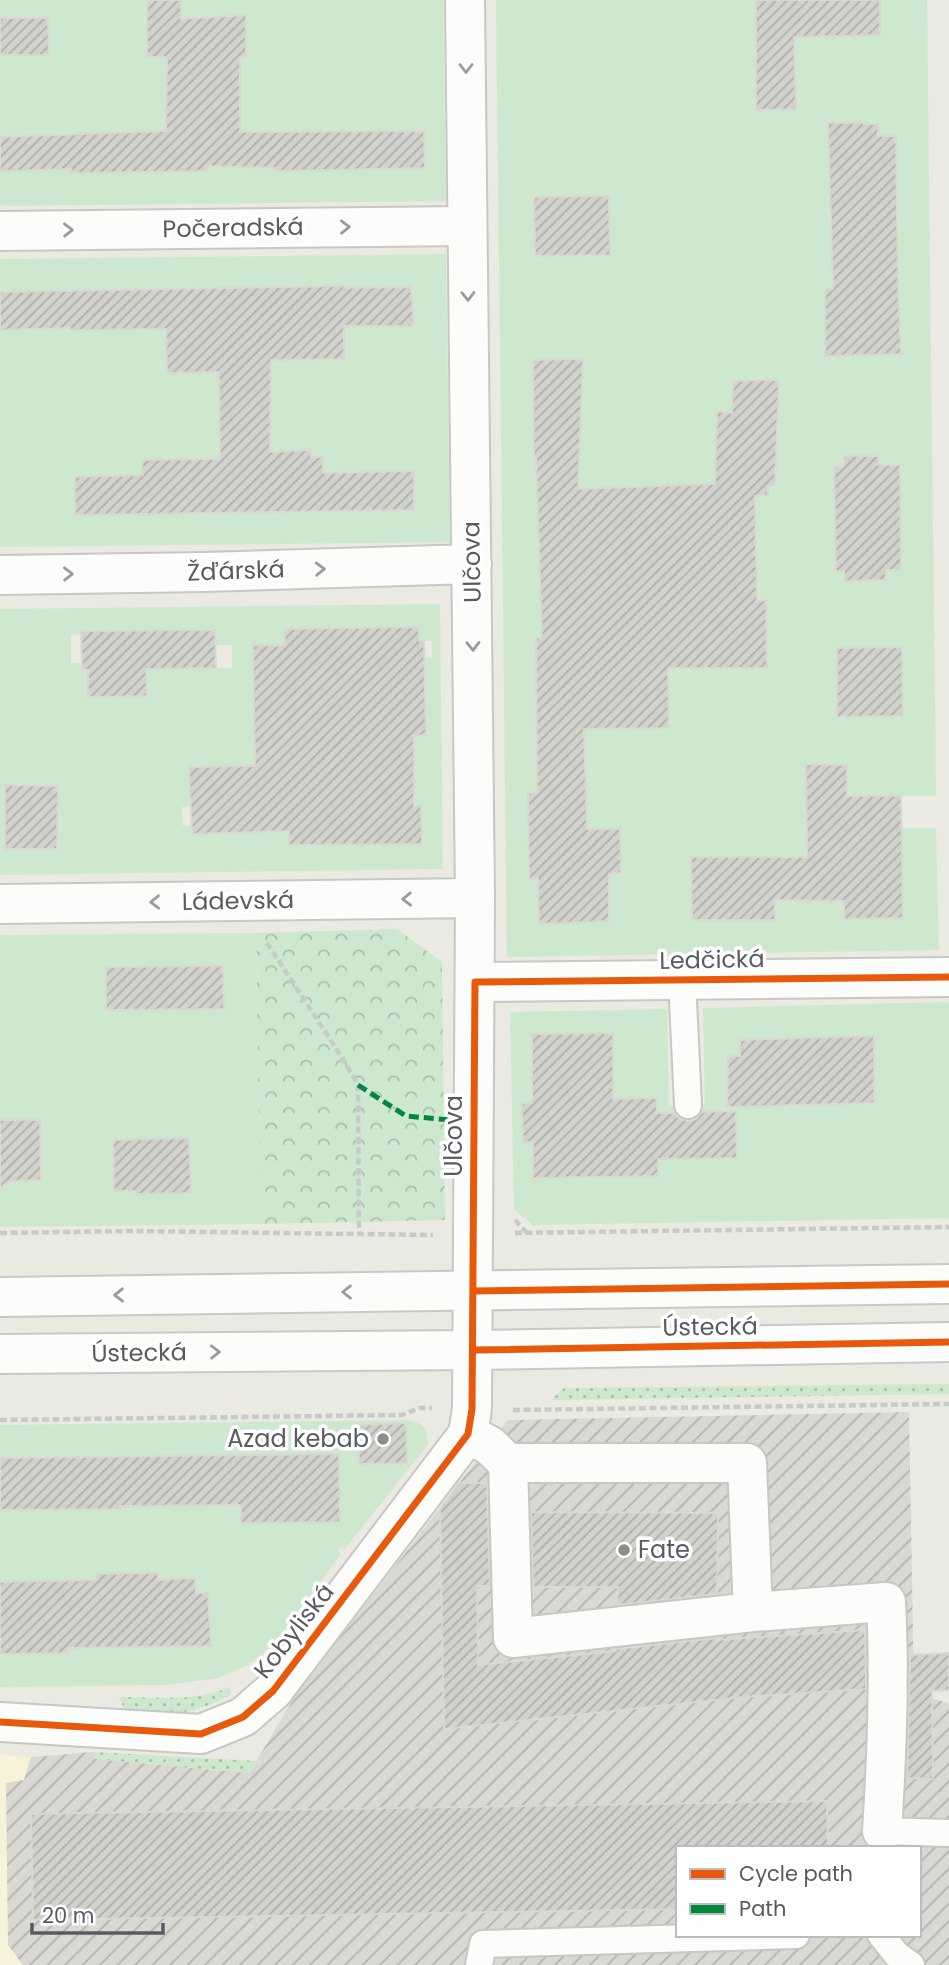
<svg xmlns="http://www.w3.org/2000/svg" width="949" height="1965" font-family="Poppins,sans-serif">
	<defs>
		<pattern id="industrial-furrows" width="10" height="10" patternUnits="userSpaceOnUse" patternTransform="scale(1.75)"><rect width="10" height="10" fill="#d9d8d2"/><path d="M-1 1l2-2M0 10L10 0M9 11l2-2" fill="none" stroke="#b3b2ae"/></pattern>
		<pattern id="grass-dots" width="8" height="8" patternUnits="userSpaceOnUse" patternTransform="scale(1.75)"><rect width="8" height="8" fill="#cee8cf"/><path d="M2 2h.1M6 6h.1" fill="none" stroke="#aabfab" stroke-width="1.8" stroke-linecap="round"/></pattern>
		<pattern id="forest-crowns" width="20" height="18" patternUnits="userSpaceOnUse" patternTransform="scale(1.75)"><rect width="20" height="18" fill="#cee8cf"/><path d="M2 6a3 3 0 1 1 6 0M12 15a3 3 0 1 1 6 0" fill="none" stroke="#aabfab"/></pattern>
		<pattern id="building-hatch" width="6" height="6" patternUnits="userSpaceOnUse" patternTransform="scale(1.75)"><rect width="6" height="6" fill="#d2d2cd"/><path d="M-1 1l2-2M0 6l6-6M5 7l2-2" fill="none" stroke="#adadaa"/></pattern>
	</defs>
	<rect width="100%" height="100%" fill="#eae9e2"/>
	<!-- commercial -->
	<path fill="#f6f3d9" d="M0 1755 31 1757 24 1780 7 1783 8 1945 23 1965H0Z"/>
	<!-- industrial -->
	<path fill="url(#industrial-furrows)" fill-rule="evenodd" d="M909 1412 914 1692 949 1704V1965H23L8 1945 6 1783 24 1780 31 1757 93 1752 96 1759 249 1773 297 1693 508 1420ZM678 1848H919V1935H678Z"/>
	<!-- grass -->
	<path fill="url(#grass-dots)" d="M949 1384V1394L551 1400 564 1388Z
		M230 1687V1695C192 1716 169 1715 127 1714L119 1697C154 1697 197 1702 230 1687Z
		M93 1752 256 1761 249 1773 95 1759Z"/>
	<!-- forest -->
	<path fill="url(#forest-crowns)" d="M397 929 442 962 445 1220 260 1224 256 933Z"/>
	<!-- garden -->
	<path fill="#cee8cf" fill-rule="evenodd" d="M0 0H443L446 201 0 206Z
		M496 0H927L936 796H898V828H936L939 950 507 957Z
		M446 254 450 542 0 547V259Z
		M440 604 443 869 0 875V609ZM418 627 419 641H432V658H419L285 629ZM214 630 215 645H232V668L146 669 147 696 88 697V670H82V663H71V635L82 634V631ZM425 707 426 735 372 737ZM190 767H227L230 833 192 834 191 826H183L182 807 191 806ZM5 785 57 849H5ZM414 792V806H421L422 844 289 845 288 794Z
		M256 933 260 1224 0 1227V935Z
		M949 1002V1218L533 1225 514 1210 510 1012 667 1009 669 1105 705 1104 703 1008ZM613 1033V1099L657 1098 658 1176 533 1178 532 1034ZM873 1036 874 1103 741 1107 728 1078V1057L740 1056V1040Z
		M404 1420C422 1423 426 1424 428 1444L345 1549 341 1546 338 1551 341 1554 314 1590H317L276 1641 259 1657 244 1667 218 1678 167 1685 0 1687V1425ZM406 1423 407 1463 359 1464 358 1425ZM338 1454 340 1522 241 1523 274 1455Z"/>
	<!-- building -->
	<path fill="url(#building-hatch)" stroke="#d9d8d2" stroke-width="2" d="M147 0H181V19L246 15V57H240V132L424 131 425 168 276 171V168L206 166V171L71 173V169L0 171V137L166 131 167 57H147Z
		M756 0H880V35L794 37 796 109 756 110Z
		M0 18H48L49 55H0Z
		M828 123H866L865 124H878V136H896L898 282 901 354 825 356V289H833Z
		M609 196 610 255 535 256 534 197Z
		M344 286V288L411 287 414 323H411L412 326H344V359L271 360 270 452 311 450V457H322L324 473 414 471V510L75 515V477L143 475 142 460 220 459 219 372 167 373 166 329 70 330V328L0 330V292Z
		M583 359 578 489 715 484 717 411 732 413 733 381 779 380 775 486H768V495L755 496 757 601 766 600 767 668H668L669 728 584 729 587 829H620L621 873 609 874V921L539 924 538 879H529L528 793 537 792 536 638H542L536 457H534L533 360Z
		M844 456H878V465H900L901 570H886V580L845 581 844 571H836L834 467 844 466Z
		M419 627V641H424L426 735 414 736V806H421L422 844 289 845V831L192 834 189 767 255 766 253 645 285 646 284 629Z
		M215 630 216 668 146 669 147 696 88 697V670H82L81 631Z
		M902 647 903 716 837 717V648Z
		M806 764 847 765V796H901L903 918 844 919V901L775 900V920H692L691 857H807Z
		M5 785 58 786 57 849H5Z
		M223 966 224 1009 106 1010V967Z
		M613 1033V1099L657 1098V1113H674L680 1119 688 1121 696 1119 702 1112 736 1111 737 1158 658 1159V1176L533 1178V1142H523L522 1103H532V1034Z
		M874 1036V1103L727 1107 728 1056H740V1040Z
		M0 1120H40L41 1180 9 1181 0 1188Z
		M189 1138 191 1193 136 1194 135 1191H114L113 1140Z
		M406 1423 407 1463 359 1464 358 1425Z
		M339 1454 340 1522 241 1523V1505L120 1506V1509L0 1510V1458Z
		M459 1483H487L490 1586H477L478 1665 616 1651V1649L717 1638V1640L865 1630 866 1689 743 1697 444 1729 440 1509Z
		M531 1512 718 1513 717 1594 617 1605 618 1587H533Z
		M158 1573V1580L195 1578 196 1593H208L211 1646 68 1648V1653L0 1654V1582L97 1580V1574Z
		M949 1653V1690L932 1691 933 1779 907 1778 910 1655Z
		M827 1801 828 1848H678V1909L33 1920 31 1814Z"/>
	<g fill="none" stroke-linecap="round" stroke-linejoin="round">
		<!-- lane casing -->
		<g stroke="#c7c8c6" stroke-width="30">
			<path id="lane" d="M682 980 688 1105
				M882 1846V1831L949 1833
				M881 1935 897 1955 911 1965
				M479 1965 483 1944 796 1935"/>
		</g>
		<!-- street casing -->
		<g stroke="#c7c8c6" stroke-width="42">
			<path id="street" d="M0 231 467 226
				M0 575 205 572 472 564
				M0 904 475 898
				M475 982 949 977
				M468 1434 489 1445 508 1463H747L753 1612 886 1602C890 1679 887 1755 882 1831
				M508 1463 513 1638 753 1612
				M0 1722 201 1734 243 1717 273 1691 468 1434 472 1409 475 898 465 0"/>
		</g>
		<!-- secondary casing -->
		<g stroke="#c9c8c8" stroke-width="42">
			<path id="secondary" d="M0 1297 949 1284
				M0 1354 473 1350 949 1342"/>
		</g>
		<!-- path -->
		<path stroke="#c5ccc8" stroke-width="4.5" stroke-dasharray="7 3.5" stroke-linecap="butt" d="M267 943 343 1059 358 1085 359 1234
			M515 1220 527 1233
			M0 1233 134 1231 433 1235
			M515 1233 949 1227
			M513 1410 949 1404
			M0 1420 402 1415 419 1408H432"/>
		<!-- lane -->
		<use href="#lane" stroke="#fcfcfb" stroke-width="26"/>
		<!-- street -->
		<use href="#street" stroke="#fcfcfb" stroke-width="38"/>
		<!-- secondary -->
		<use href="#secondary" stroke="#fcfcfb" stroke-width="38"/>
		<!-- quiet -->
		<path stroke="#00873e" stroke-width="5" stroke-dasharray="10 5" stroke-linecap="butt" d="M358 1085 406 1116 451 1120"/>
		<!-- cycleway casing -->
		<g stroke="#fff" stroke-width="11">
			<path id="cycleway" d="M473 1291 949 1284
				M473 1350 949 1342
				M0 1722 201 1734 243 1717 273 1691 468 1434 472 1409 475 982 949 977"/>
		</g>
		<!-- cycleway -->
		<use href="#cycleway" stroke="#e8590c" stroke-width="7"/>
	</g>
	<!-- one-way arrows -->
	<defs><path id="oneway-chevron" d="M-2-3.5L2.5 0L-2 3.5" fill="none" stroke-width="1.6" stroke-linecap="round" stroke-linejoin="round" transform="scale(1.75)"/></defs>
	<g stroke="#9a9b9f">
		<use href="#oneway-chevron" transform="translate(466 68) rotate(90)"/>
		<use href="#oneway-chevron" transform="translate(345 227) rotate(-1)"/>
		<use href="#oneway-chevron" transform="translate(68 230) rotate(-1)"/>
		<use href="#oneway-chevron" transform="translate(468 296) rotate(89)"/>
		<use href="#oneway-chevron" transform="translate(320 569) rotate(-2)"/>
		<use href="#oneway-chevron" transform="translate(68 574) rotate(-1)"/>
		<use href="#oneway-chevron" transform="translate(473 646) rotate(89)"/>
		<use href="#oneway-chevron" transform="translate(407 899) rotate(179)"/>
		<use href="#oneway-chevron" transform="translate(155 902) rotate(179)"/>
		<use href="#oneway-chevron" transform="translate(347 1292) rotate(180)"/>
		<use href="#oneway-chevron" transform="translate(119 1295) rotate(179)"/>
		<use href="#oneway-chevron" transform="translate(215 1352) rotate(-1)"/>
	</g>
	<!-- markers -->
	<g fill="#8b8d8e" stroke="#fff" stroke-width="2.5">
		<circle cx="383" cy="1439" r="7"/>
		<circle cx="624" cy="1550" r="7"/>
	</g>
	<g text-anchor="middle" stroke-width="7" stroke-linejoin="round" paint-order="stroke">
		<!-- street labels -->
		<g font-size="24" fill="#585b61" stroke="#fff">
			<text transform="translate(233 228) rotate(-1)" y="8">Počeradská</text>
			<text transform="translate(472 562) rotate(-91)" y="8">Ulčova</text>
			<text transform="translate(236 571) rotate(-2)" y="8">Žďárská</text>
			<text transform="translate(238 901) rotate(-1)" y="8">Ládevská</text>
			<text transform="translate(712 960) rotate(-1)" y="8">Ledčická</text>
			<text transform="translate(454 1136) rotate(-90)" y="8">Ulčova</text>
			<text transform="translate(710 1327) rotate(-1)" y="8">Ústecká</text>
			<text transform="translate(139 1353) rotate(-1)" y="8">Ústecká</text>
			<text transform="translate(294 1631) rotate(-52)" y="8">Kobyliská</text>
		</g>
		<!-- poi labels -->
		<g font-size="24" fill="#585b61" stroke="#fff" text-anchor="end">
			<text x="369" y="1447">Azad kebab</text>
			<text x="638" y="1558" text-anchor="start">Fate</text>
		</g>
	</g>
	<!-- legend -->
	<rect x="676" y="1846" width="245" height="91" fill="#ffffff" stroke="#bcbdc0" stroke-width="2"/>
	<rect x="690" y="1869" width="35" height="10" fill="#e8590c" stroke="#bcbdc0" stroke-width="2"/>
	<text x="739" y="1881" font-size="21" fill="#585b61">Cycle path</text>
	<rect x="690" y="1904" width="35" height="10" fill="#00873e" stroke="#bcbdc0" stroke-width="2"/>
	<text x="739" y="1916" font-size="21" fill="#585b61">Path</text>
	<!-- scale -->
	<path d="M32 1923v10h131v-10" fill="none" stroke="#585b61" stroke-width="3.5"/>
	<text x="42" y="1923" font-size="21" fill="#585b61" stroke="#ffffff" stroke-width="5" paint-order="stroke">20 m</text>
</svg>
